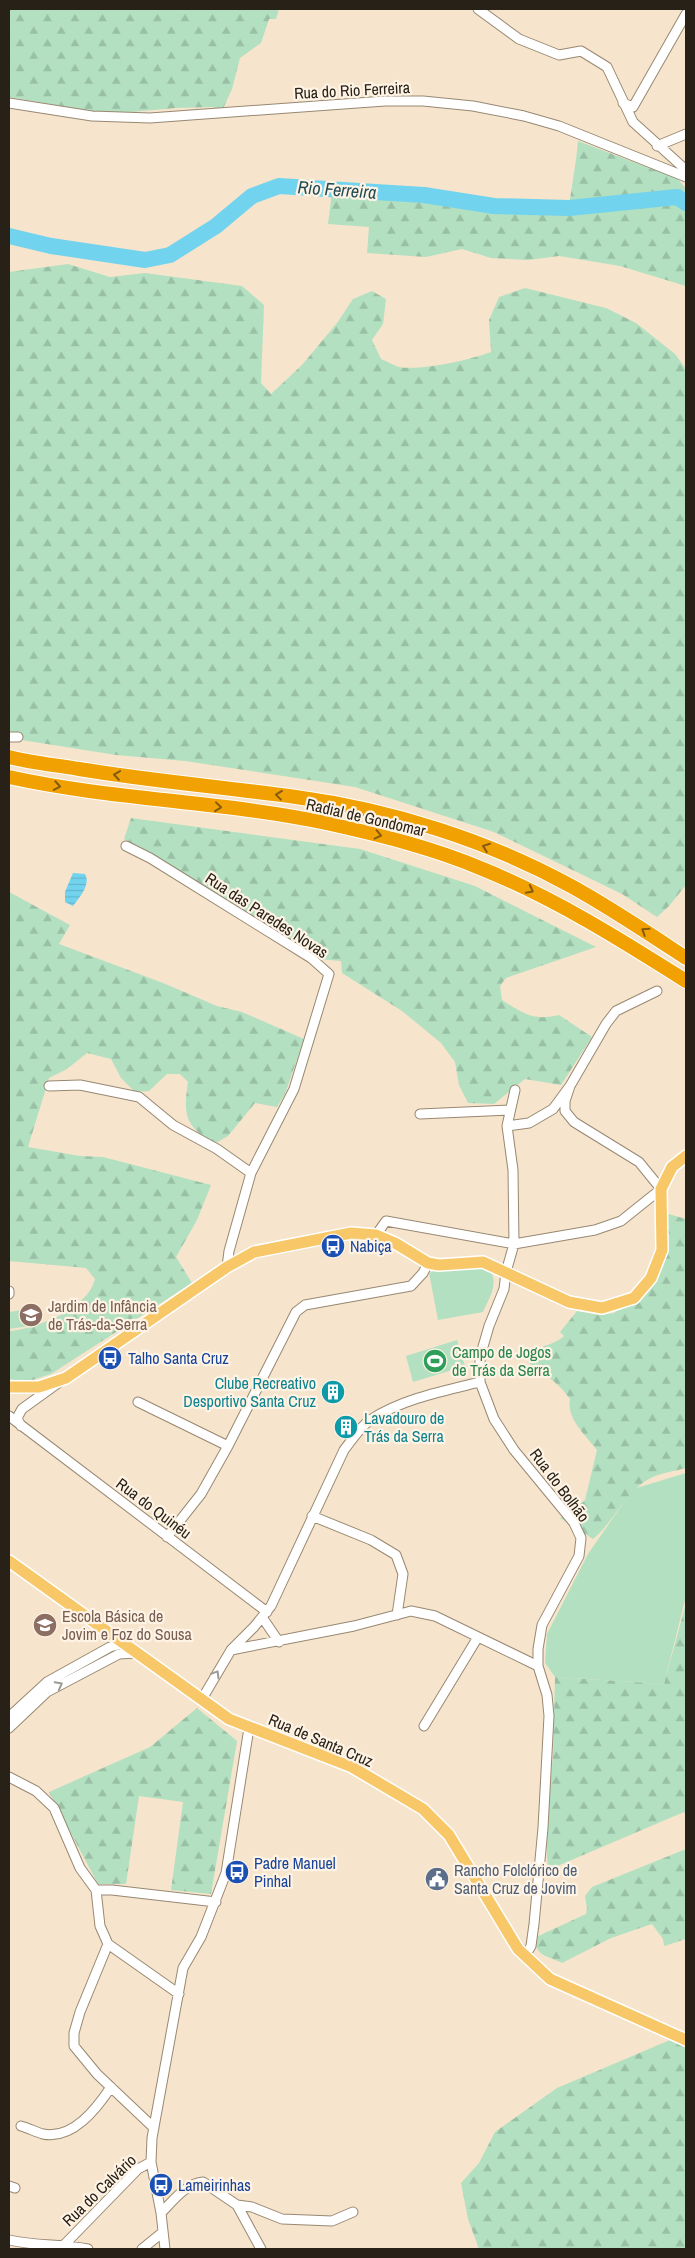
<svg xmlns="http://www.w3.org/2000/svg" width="695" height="2258" font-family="'Archivo Narrow',sans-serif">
	<defs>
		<pattern id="forest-firs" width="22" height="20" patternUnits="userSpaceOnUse" patternTransform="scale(1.25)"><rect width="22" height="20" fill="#b2e0c1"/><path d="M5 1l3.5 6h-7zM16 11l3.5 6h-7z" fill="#99c0a5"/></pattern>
		<pattern id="water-rules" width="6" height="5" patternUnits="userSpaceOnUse" patternTransform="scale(1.25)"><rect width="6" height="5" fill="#72d3ee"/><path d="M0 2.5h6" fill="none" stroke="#63b5cb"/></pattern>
	</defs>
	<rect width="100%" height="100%" fill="#f6e5cc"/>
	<!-- green -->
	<path fill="#b2e0c1" d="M475 1265 491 1271C498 1287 489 1298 483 1312L438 1320 429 1273 444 1268Z
		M28 1309 30 1326 9 1329V1312Z
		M457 1340 465 1366 413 1382 406 1356Z
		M686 1473V1596L664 1684 555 1677 545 1663 547 1634 588 1554 633 1489Z"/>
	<!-- forest -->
	<path fill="url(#forest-firs)" d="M9 9H279L276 19H269L261 43 240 58 232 89 222 111 213 107 176 108 109 114 9 97Z
		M578 141 678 179 686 189V286L620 266 559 256 528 260 491 258 462 249 426 257 367 253 369 227 328 224 333 185 351 189 487 202 526 213 568 214C571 190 576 165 578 141Z
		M68 264 110 277 145 273 242 286 264 305 261 383 271 394 302 365 337 323 353 299 372 291 386 299 383 324 372 340 381 359C386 361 393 365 399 367 421 371 470 360 491 352L489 320 499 297 525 288 606 308 636 323 675 354 685 368 686 395V885L669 906 657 917 622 894 494 832 355 787 185 761 116 755 9 738V272Z
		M131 818 360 849 475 886 596 947 506 978 500 986 502 1000C524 1014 532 1021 559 1015L592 1037 561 1085 525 1079 494 1104 468 1103 459 1085 455 1062 441 1043 402 1011 342 973 341 961 318 959 183 878 124 839Z
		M9 892 70 925 59 944 163 983 217 1006 242 1012 304 1039 285 1094 277 1107 255 1103 228 1136 214 1144C185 1125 183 1116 188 1082L180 1074H167L149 1091 135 1092 121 1078 111 1059 87 1053 67 1069 49 1078 28 1147 80 1156 103 1157 211 1185 197 1220 176 1257 192 1283 51 1374 26 1382 9 1379V1331C36 1329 88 1309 95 1279L86 1268 9 1261Z
		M665 1213 686 1219V1468C675 1471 659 1473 649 1479 625 1492 614 1522 593 1539L560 1518 585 1500 597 1450C586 1436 566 1418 570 1399 559 1384 546 1374 530 1364L531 1353C542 1345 554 1345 564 1336L560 1332 577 1311 600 1315 614 1313 656 1281 669 1244Z
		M686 1603V1816L684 1812 548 1870 546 1839 553 1755 555 1677 664 1684Z
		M197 1708 237 1741 211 1894 171 1890 183 1802 139 1796 126 1884H98L49 1792 150 1747Z
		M686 1849V1939L664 1946 663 1939 652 1924 611 1938 562 1963C547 1955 537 1958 534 1938L586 1914 587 1908 585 1896 592 1887Z
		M670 2040 686 2048V2249H479L468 2219 461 2183 479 2163 495 2132 557 2088Z"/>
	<!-- water -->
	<path fill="url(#water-rules)" d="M73 873 85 874C91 884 80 897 73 906L65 902V892Z"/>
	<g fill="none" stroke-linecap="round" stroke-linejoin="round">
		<!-- river -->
		<path stroke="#72d3ee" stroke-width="16" d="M9 236 51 246 145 260 170 255 216 226 252 196 279 186 424 195 494 206 569 208 677 197 686 203"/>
		<!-- minor casing -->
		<g stroke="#988872" stroke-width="11">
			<path id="minor" d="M478 9 519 39 559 55 581 51 607 67 633 122 686 170
				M9 103 92 116 150 118 385 101H423L473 106 524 116 559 126 686 177
				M623 103 633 107 686 14
				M657 146 686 134
				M9 737H18
				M126 846 150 858 311 958 329 974 294 1089 251 1173 229 1251 227 1267
				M49 1086 80 1085 139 1097 173 1125 217 1149 251 1173
				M515 1090 507 1126 513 1170 514 1244 506 1272 504 1289 489 1326 480 1357V1382L494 1419 514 1450 574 1523 581 1538 579 1556 542 1625 538 1649V1666L547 1695 549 1716 543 1828 534 1924 531 1946 525 1956
				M420 1114 510 1110
				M507 1126 529 1123 553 1109 570 1086 606 1024 616 1011 657 991
				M376 1235 386 1221 514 1244 595 1230 621 1221 661 1189 639 1162 574 1122 565 1111V1101L570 1086
				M9 1291V1294
				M138 1402 228 1446
				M9 1416 267 1612
				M21 1426 17 1418 22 1409 58 1383
				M312 1516 371 1540 396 1555 403 1574 397 1615
				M167 1537 201 1494 228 1446 296 1312 305 1305 411 1286 423 1273 428 1263
				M262 1617 279 1642
				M231 1650 354 1626 411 1611 435 1616 538 1666
				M202 1699 231 1650 254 1627 271 1606 344 1450C352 1440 359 1428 370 1420 402 1399 443 1391 480 1382
				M9 1717 47 1682 110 1647 125 1643
				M424 1726 478 1637
				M9 1728 47 1692 119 1654 137 1653
				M9 1777 36 1791 54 1808 80 1868 96 1890 100 1926 108 1944 80 2012 74 2033V2046L97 2074 154 2128
				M96 1890H112L216 1902
				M108 1944 179 1994
				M21 2126C28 2128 36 2132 43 2134 73 2140 97 2108 111 2087
				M9 2186 15 2188
				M237 2205 261 2249
				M161 2213C173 2201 185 2184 203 2182L237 2205 252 2207 282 2219 332 2221 353 2212
				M9 2240C35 2246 61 2244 88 2249
				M55 2249 65 2244 138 2169 151 2162
				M142 2249 163 2232
				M165 2249 161 2213 151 2162 152 2138 183 1968 201 1937 226 1873 249 1728"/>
		</g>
		<!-- major casing -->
		<g stroke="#fff" stroke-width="14">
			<path id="major" d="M9 1387H39L66 1378 227 1267 254 1252 351 1233 376 1235 395 1243 428 1263 439 1265 483 1262 569 1302 602 1308 634 1298 651 1278 662 1250 661 1189 672 1167 686 1156
				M9 1561 229 1719 352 1767 423 1809 449 1835 518 1949 550 1979 686 2040"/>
		</g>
		<!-- highway casing -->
		<g stroke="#fff" stroke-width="16">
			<path id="highway" d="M9 757C32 763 56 765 79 769 151 781 224 787 296 797 391 810 487 840 571 886 611 908 648 933 686 958
				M9 777C113 800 221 801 326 823 380 835 434 848 485 870 556 899 621 940 686 981"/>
		</g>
		<!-- minor -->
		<use href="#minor" stroke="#fff" stroke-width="9"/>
		<!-- major -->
		<use href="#major" stroke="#f7c768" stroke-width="11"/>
		<!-- highway -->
		<use href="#highway" stroke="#f2a103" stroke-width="14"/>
	</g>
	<!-- one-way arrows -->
	<defs><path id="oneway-chevron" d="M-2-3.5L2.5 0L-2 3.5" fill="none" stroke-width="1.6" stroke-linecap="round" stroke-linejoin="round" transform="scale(1.25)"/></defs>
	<g stroke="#825b0f">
		<use href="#oneway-chevron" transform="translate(117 775) rotate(-172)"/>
		<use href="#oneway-chevron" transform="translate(57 786) rotate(10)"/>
		<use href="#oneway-chevron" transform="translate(279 795) rotate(-173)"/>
		<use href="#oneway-chevron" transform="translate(218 807) rotate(6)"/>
		<use href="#oneway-chevron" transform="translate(378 835) rotate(13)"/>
		<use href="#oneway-chevron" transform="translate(486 847) rotate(-159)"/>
		<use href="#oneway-chevron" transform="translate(530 890) rotate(27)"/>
		<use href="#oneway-chevron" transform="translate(645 931) rotate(-147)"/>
	</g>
	<g stroke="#9e9b97">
		<use href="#oneway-chevron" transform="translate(216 1674) rotate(-59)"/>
		<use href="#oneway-chevron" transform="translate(59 1685) rotate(-28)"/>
	</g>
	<!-- icons -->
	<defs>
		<g id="bus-disc" transform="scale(1.25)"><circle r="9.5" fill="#1a4fb4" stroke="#fef3e4"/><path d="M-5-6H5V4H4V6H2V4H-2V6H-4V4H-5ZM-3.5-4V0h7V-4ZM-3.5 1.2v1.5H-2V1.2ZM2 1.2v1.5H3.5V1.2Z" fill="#fff"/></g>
		<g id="school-disc" transform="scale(1.25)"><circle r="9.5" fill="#8d6e63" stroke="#fef3e4"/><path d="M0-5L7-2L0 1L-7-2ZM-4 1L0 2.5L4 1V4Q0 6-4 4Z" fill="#fff"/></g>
		<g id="stadium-disc" transform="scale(1.25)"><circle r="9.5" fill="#2e9e5b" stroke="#fef3e4"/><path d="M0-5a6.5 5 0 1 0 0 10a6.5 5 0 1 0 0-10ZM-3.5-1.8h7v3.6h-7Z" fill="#fff"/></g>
		<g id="building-disc" transform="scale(1.25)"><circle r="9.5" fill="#0f9aa8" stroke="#fef3e4"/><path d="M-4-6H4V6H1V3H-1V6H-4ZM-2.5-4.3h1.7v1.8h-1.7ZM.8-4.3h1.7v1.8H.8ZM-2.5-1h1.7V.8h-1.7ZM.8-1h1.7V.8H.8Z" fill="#fff"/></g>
		<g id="civic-disc" transform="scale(1.25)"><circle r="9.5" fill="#5c6f8a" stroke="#fef3e4"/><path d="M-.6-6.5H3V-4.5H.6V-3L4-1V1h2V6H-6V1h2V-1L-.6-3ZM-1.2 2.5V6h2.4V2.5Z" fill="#fff"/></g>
	</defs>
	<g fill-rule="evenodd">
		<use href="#bus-disc" x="333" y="1246"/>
		<use href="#school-disc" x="31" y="1315"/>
		<use href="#bus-disc" x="110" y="1358"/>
		<use href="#stadium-disc" x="435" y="1361"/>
		<use href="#building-disc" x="333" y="1392"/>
		<use href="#building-disc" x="346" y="1427"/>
		<use href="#school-disc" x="45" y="1625"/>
		<use href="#bus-disc" x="237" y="1872"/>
		<use href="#civic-disc" x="437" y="1879"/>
		<use href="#bus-disc" x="161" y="2185"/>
	</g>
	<g text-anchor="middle" stroke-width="4.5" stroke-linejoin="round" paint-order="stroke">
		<!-- street labels -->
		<g font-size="16" fill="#272118" stroke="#fef3e4">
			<text transform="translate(352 90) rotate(-3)" y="6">Rua do Rio Ferreira</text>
			<text transform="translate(366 817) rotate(13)" y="6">Radial de Gondomar</text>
			<text transform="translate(267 915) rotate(33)" y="6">Rua das Paredes Novas</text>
			<text transform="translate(560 1485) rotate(53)" y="6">Rua do Bolhão</text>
			<text transform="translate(154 1508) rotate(37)" y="6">Rua do Quinéu</text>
			<text transform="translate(321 1740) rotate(23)" y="6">Rua de Santa Cruz</text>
			<text transform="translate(99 2190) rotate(-44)" y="6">Rua do Calvário</text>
		</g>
		<!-- transit labels -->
		<g font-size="16" fill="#164399" stroke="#fef3e4" text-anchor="start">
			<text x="350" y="1252">Nabiça</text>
			<text x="128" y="1364">Talho Santa Cruz</text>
			<text x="254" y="1869">Padre Manuel<tspan x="254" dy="18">Pinhal</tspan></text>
			<text x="178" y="2191">Lameirinhas</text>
		</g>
		<!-- education labels -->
		<g font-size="16" fill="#785e54" stroke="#fef3e4" text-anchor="start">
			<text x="48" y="1312">Jardim de Infância<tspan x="48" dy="18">de Trás-da-Serra</tspan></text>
			<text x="62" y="1622">Escola Básica de<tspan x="62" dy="18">Jovim e Foz do Sousa</tspan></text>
		</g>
		<!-- leisure labels -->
		<g font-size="16" fill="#27864d" stroke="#fef3e4" text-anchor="start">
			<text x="452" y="1358">Campo de Jogos<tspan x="452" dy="18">de Trás da Serra</tspan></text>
		</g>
		<!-- culture labels -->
		<g font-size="16" fill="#0d838f" stroke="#fef3e4" text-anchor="end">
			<text x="316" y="1389">Clube Recreativo<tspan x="316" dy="18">Desportivo Santa Cruz</tspan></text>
			<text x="364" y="1424" text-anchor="start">Lavadouro de<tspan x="364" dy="18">Trás da Serra</tspan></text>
		</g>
		<!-- service labels -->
		<g font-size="16" fill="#4e5e75" stroke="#fef3e4" text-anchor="start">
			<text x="454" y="1876">Rancho Folclórico de<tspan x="454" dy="18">Santa Cruz de Jovim</tspan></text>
		</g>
		<!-- water labels -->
		<g font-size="18" font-style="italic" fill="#1f4b56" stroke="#fef3e4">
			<text transform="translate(337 190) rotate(4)" y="6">Rio Ferreira</text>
		</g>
	</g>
	<!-- border -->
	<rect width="695" height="2258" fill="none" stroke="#272118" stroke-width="20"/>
</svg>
